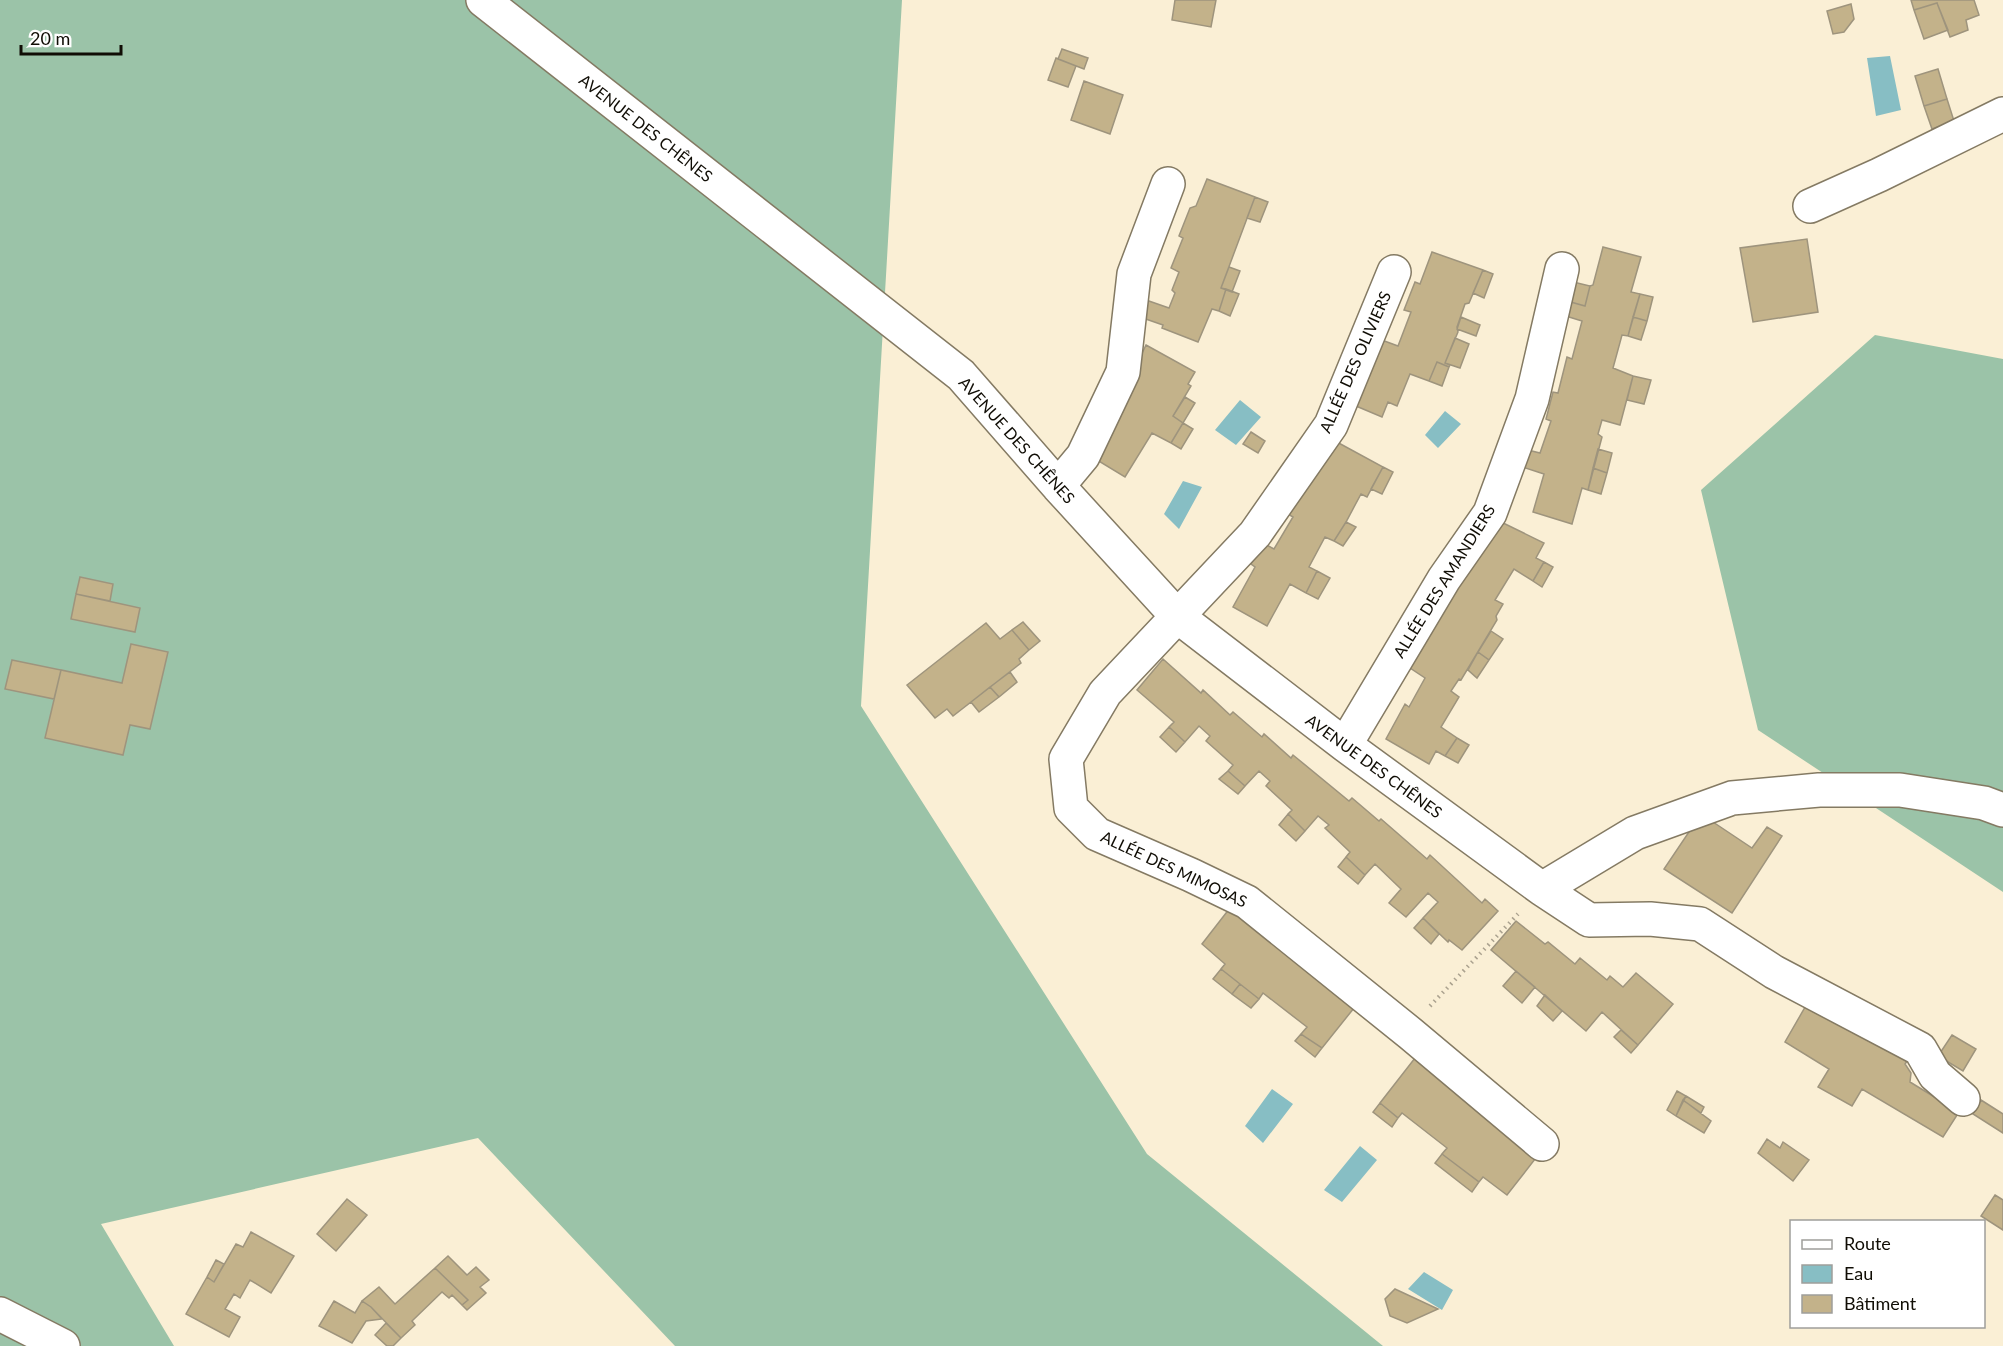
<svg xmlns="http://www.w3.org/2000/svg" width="2003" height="1346" font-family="Lato,sans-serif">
	<rect width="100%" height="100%" fill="#faefd5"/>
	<!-- forest -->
	<path fill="#9bc3a8" d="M0 0H902L861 706 1147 1154 1383 1346H675L478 1138 101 1224 174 1346H0Z
		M1875 335 2003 359V892L1758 730 1701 490Z"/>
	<!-- water -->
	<path fill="#87bec4" d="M1890 56 1901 110 1876 116 1867 58Z
		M1240 400 1261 417 1236 445 1215 430Z
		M1445 411 1461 424 1438 448 1425 435Z
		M1183 481 1202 487 1179 529 1164 514Z
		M1272 1089 1293 1104 1263 1143 1245 1126Z
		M1360 1146 1377 1160 1342 1202 1324 1190Z
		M1424 1272 1453 1290 1442 1310 1408 1289Z"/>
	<!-- building -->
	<path fill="#c3b28a" stroke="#9e947d" stroke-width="1.5" d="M1175 0H1216L1211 27 1172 20Z
		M1911 0H1974L1979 15 1966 20 1968 30 1950 37 1937 3 1914 10Z
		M1937 3 1948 30 1924 39 1914 10Z
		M1851 4 1854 19 1844 32 1833 34 1827 11Z
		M1062 49 1088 58 1084 69 1058 59Z
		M1056 58 1076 66 1068 87 1048 80Z
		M1938 69 1947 99 1924 106 1915 76Z
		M1084 81 1123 95 1110 134 1071 120Z
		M1947 99 1954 121 1932 129 1924 106Z
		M1207 179 1255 197 1221 288 1226 289 1219 311 1212 309 1198 342 1162 328 1163 325 1140 317 1146 300 1169 308 1175 293 1172 290 1179 272 1171 268 1183 238 1179 236 1190 208 1196 206Z
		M1255 197 1268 202 1260 222 1247 218Z
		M1807 239 1818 312 1753 322 1740 248Z
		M1603 247 1641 257 1631 292 1640 294 1628 336 1622 335 1613 368 1633 376 1620 425 1602 420 1598 434 1602 437 1588 490 1582 488 1572 524 1533 512 1544 474 1516 465 1520 448 1540 453 1551 421 1546 419 1553 392 1558 393 1567 357 1572 359 1582 321 1556 313 1560 299 1585 306 1590 286 1593 285Z
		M1432 252 1483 270 1469 303 1465 304 1457 327 1458 332 1445 363 1450 365 1449 367 1437 362 1429 381 1410 374 1397 406 1388 402 1382 417 1356 406 1379 339 1398 346 1411 312 1404 310 1415 282 1420 284Z
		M1229 267 1240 271 1232 292 1221 288Z
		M1483 270 1493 274 1484 298 1473 293Z
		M1565 280 1590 286 1585 306 1560 299Z
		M1226 289 1239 294 1230 316 1219 311Z
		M1640 294 1653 297 1647 321 1633 317Z
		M1461 317 1480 325 1476 336 1457 329Z
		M1633 317 1647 321 1641 340 1628 336Z
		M1455 338 1469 344 1460 368 1445 363Z
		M1146 345 1195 372 1188 384 1191 386 1173 416 1183 423 1171 443 1152 433 1125 477 1092 457Z
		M1437 362 1449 367 1442 386 1429 381Z
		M1633 376 1651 380 1644 404 1627 400Z
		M1185 397 1195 403 1183 423 1173 416Z
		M1183 423 1193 429 1181 449 1171 443Z
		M1251 432 1265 441 1258 453 1243 444Z
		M1335 441 1383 467 1367 497 1361 494 1346 522 1334 541 1325 537 1309 567 1317 571 1306 593 1290 584 1267 626 1233 607 1255 567 1251 564 1263 543 1274 549 1293 517 1288 514 1313 470 1318 473Z
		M1598 449 1612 453 1607 473 1593 468Z
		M1383 467 1393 472 1382 494 1371 489Z
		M1593 468 1607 473 1601 494 1588 490Z
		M1497 520 1544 543 1536 558 1544 562 1533 581 1514 569 1495 600 1503 604 1496 616 1497 620 1461 680 1459 679 1451 691 1459 697 1441 727 1457 738 1445 756 1436 751 1429 764 1386 739 1405 704 1409 707 1425 678 1404 664Z
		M1346 522 1356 527 1343 546 1334 541Z
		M1544 562 1553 567 1542 587 1533 581Z
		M1317 571 1330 578 1318 599 1306 593Z
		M80 577 113 584 110 601 76 594Z
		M76 594 140 608 135 632 71 619Z
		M1023 622 1040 641 1029 650 1012 630Z
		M986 623 1000 639 1012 630 1029 650 1019 659 1021 663 953 716 947 709 935 718 907 685Z
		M1491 631 1503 639 1489 660 1478 652Z
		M131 644 168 652 150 729 130 725 123 755 45 738 61 670 122 683Z
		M1478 652 1489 660 1477 678 1468 670Z
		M1163 659 1201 693 1203 690 1230 715 1233 712 1262 737 1264 734 1291 758 1293 755 1349 801 1352 798 1379 821 1381 819 1427 859 1430 855 1482 903 1485 899 1498 911 1462 950 1449 940 1448 942 1423 918 1438 902 1428 893 1406 917 1389 903 1401 889 1375 864 1365 875 1346 857 1350 852 1325 828 1329 825 1318 816 1305 831 1288 814 1292 810 1266 786 1270 781 1259 771 1245 786 1228 771 1233 765 1206 741 1210 736 1199 726 1185 742 1169 727 1174 722 1137 690Z
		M12 660 61 670 54 699 5 689Z
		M1010 672 1017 682 999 697 990 687Z
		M990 687 999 697 979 712 971 702Z
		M1169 727 1185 742 1176 752 1160 737Z
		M1457 738 1469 745 1458 763 1445 756Z
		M1228 771 1245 786 1238 794 1219 779Z
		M1288 814 1305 831 1296 841 1279 825Z
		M1701 814 1752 848 1767 827 1782 836 1732 913 1664 869Z
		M1346 857 1365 875 1358 884 1338 867Z
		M1233 904 1358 1003 1322 1048 1301 1034 1307 1027 1263 993 1259 999 1221 969 1225 964 1202 944Z
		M1423 918 1439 934 1431 944 1414 928Z
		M1516 921 1545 944 1548 942 1575 964 1580 958 1607 980 1610 976 1623 987 1636 973 1673 1004 1638 1045 1602 1012 1586 1031 1491 950Z
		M1221 969 1240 984 1232 994 1213 979Z
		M1516 971 1535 987 1522 1003 1503 986Z
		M1240 984 1259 999 1251 1008 1232 994Z
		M1545 995 1562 1011 1553 1021 1537 1006Z
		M1808 1002 1910 1057 1905 1064 1911 1073 1910 1082 1959 1112 1943 1137 1862 1089 1852 1106 1818 1087 1829 1069 1785 1042Z
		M1621 1030 1638 1045 1631 1053 1614 1037Z
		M1301 1034 1322 1048 1315 1057 1295 1041Z
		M1952 1035 1976 1049 1963 1071 1938 1056Z
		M1415 1058 1539 1154 1507 1195 1483 1177 1479 1182 1442 1154 1447 1148 1402 1113 1398 1118 1380 1103Z
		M1677 1091 1686 1096 1676 1116 1667 1110Z
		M1686 1096 1704 1107 1701 1113 1683 1100Z
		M1683 1100 1711 1121 1704 1133 1676 1116Z
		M1981 1100 2003 1114V1133L1973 1114Z
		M1380 1103 1398 1118 1392 1127 1373 1112Z
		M1767 1139 1780 1148 1783 1142 1809 1160 1793 1181 1758 1153Z
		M1442 1154 1479 1182 1472 1192 1435 1163Z
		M1995 1195 2003 1200V1230L1981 1216Z
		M347 1199 367 1215 336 1251 317 1234Z
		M251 1232 294 1256 271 1293 250 1280 240 1298 234 1294 225 1309 240 1317 229 1337 186 1314 207 1277 214 1282 236 1244 243 1247Z
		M448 1256 467 1275 476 1267 489 1280 480 1287 486 1293 467 1310 462 1305 468 1300 435 1268Z
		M216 1260 224 1264 214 1282 207 1277Z
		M435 1268 468 1300 462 1305 452 1295 449 1298 442 1292 412 1321 415 1325 401 1338 371 1307 362 1301 379 1287 395 1304Z
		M1395 1289 1438 1309 1407 1323 1390 1316 1385 1299Z
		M334 1301 355 1313 362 1301 371 1307 382 1319 366 1321 352 1343 319 1326Z
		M386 1323 401 1338 393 1346H387L375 1335Z"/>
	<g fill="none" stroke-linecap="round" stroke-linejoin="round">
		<!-- minor casing -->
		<g stroke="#847a63" stroke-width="36">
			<path id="minor" d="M483 0 961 375 1058 486 1177 616 1345 745 1542 889 1589 920 1650 919 1700 924 1774 972 1920 1049 1935 1075 1963 1099
				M1810 206 1879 175 2003 114
				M1394 272 1331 425 1255 534 1105 693 1066 759 1071 808 1097 834 1191 875 1247 902 1411 1034 1542 1144
				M1058 486 1083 456 1123 372 1134 274 1168 184
				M1345 745 1444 579 1490 513 1532 399 1562 269
				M1542 889 1635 833 1732 798 1819 790H1900L1984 803 2003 810
				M0 1314 63 1346"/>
		</g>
		<!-- path -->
		<path stroke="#aba28f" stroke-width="4" stroke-dasharray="1.5 4.5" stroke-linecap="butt" d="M1430 1006 1518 914"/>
		<!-- minor -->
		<use href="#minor" stroke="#fff" stroke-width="33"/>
	</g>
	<g text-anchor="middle" stroke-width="4.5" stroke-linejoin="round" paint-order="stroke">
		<!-- street labels -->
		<g font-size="16" fill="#100d05" stroke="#fff">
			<text transform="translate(646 128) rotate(38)" y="6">AVENUE DES CHÊNES</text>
			<text transform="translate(1355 362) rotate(-66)" y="6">ALLÉE DES OLIVIERS</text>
			<text transform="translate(1017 440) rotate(48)" y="6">AVENUE DES CHÊNES</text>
			<text transform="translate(1444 581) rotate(-58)" y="6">ALLÉE DES AMANDIERS</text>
			<text transform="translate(1374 766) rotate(36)" y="6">AVENUE DES CHÊNES</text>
			<text transform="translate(1174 869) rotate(25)" y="6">ALLÉE DES MIMOSAS</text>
		</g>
	</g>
	<!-- legend -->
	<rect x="1790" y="1220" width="195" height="108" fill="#ffffff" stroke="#9f9e9b" stroke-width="1.5"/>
	<rect x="1802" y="1240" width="30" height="9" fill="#ffffff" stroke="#9f9e9b" stroke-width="1.5"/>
	<text x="1844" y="1250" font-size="18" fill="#100d05">Route</text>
	<rect x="1802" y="1265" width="30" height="18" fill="#87bec4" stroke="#9f9e9b" stroke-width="1.5"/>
	<text x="1844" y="1280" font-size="18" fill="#100d05">Eau</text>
	<rect x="1802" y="1295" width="30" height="18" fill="#c3b28a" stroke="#9f9e9b" stroke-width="1.5"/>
	<text x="1844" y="1310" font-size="18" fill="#100d05">Bâtiment</text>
	<!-- scale -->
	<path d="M21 45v9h100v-9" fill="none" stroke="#100d05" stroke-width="3"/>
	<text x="30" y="45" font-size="18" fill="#100d05" stroke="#ffffff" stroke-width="4.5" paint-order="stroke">20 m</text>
</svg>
